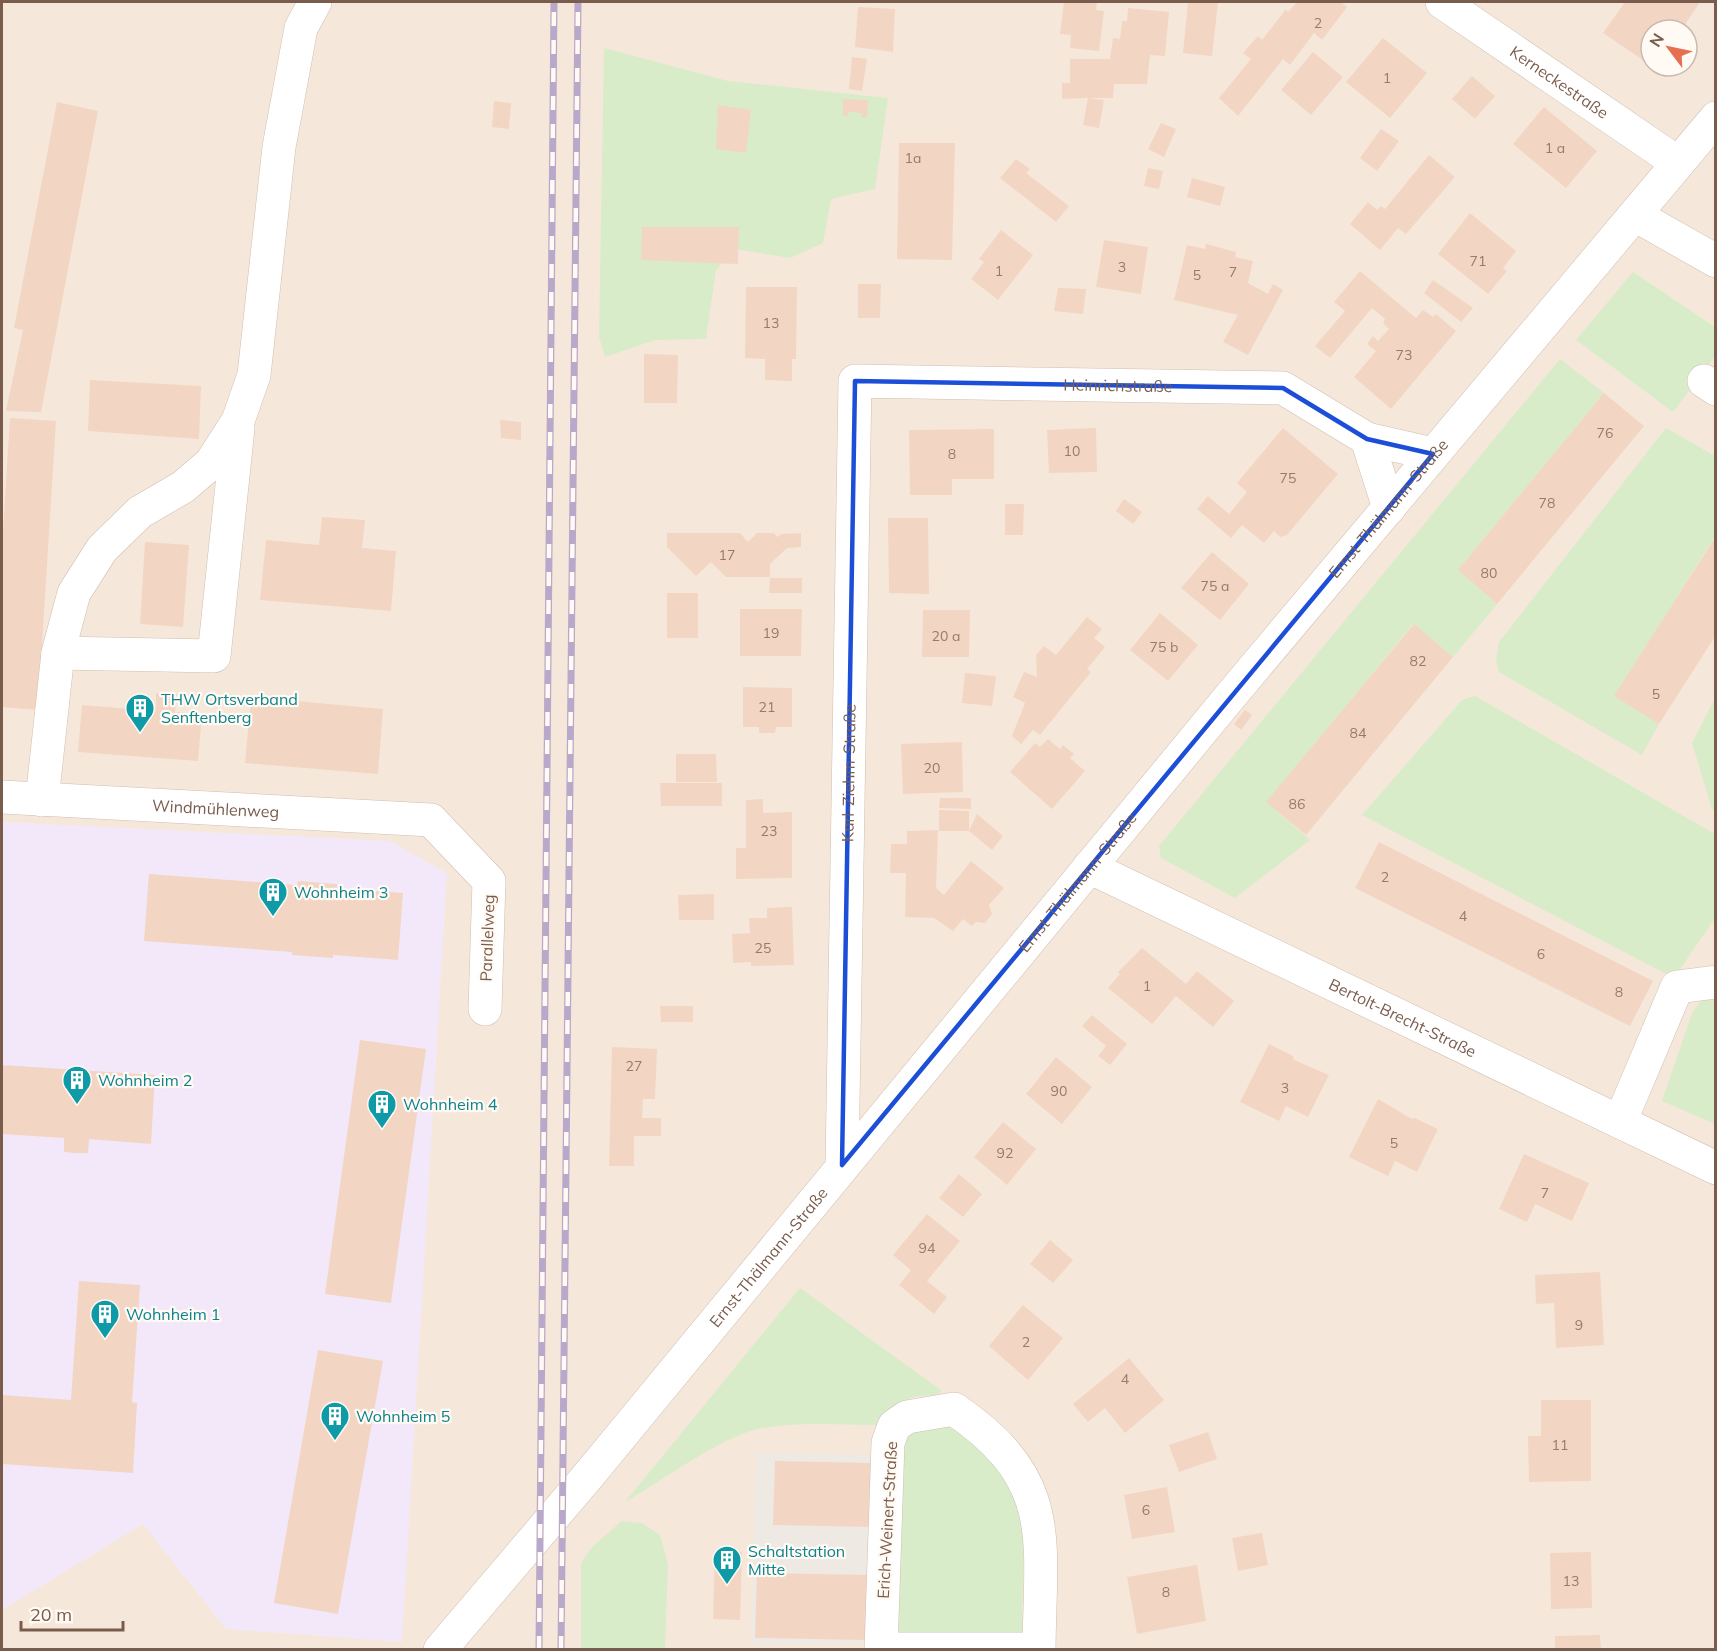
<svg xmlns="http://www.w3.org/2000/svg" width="1717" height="1651" font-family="Mulish,sans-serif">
	<rect width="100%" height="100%" fill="#fdf6ec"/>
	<!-- residential -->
	<path fill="#f5e8da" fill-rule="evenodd" d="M2 2H1715V1649H2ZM1651 30H1687V66H1651Z"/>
	<!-- industrial -->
	<path fill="#efe9e4" d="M756 1453 879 1455 872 1644H751Z"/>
	<!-- education -->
	<path fill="#f3e8fa" d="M2 822 390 841 447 873 402 1642 226 1629 143 1524 2 1610Z"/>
	<!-- green -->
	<path fill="#d8ecc9" d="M604 48 728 81 888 98 875 189 831 199 823 243 790 258 735 249 716 270 706 339 655 340 605 357 599 337Z
		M1633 272 1715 327V356L1673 412 1576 340Z
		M1560 359 1604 393 1458 570 1497 604 1453 657 1413 624 1267 802 1310 840 1235 898 1161 858 1159 846Z
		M1666 428 1715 456V536L1615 696 1659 724 1642 755 1499 672 1496 660 1499 642Z
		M1475 696 1715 834V918L1674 978 1362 815 1462 700Z
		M1715 698 1716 810H1715L1712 809 1692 743Z
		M1705 995 1715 996V1124L1662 1101 1692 1013Z
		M800 1288 942 1391C934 1397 929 1395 920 1396 901 1398 888 1410 878 1425 839 1425 797 1421 758 1429 721 1437 660 1482 625 1502Z
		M945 1423 982 1445 1024 1510 1022 1637 894 1636 902 1433Z
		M622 1521 642 1523 660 1535 668 1564 665 1649H581V1563L593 1546Z"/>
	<!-- building -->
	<path fill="#f3d5c3" d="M1064 2H1097L1096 10 1104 11 1099 51 1070 48 1071 35 1060 34Z
		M1188 2H1218L1212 56 1183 53Z
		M1297 2H1341L1347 7 1322 40 1314 33 1290 65 1283 59 1238 116 1219 98 1251 59 1243 53 1258 36 1262 40 1286 9 1288 12Z
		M1625 2H1700L1684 26 1678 22 1672 30H1651L1649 64 1603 33Z
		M858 7 895 9 893 52 855 47Z
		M1128 8 1169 12 1165 56 1150 55 1147 84H1114L1113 98H1088L1104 100 1099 128 1083 125 1088 98 1062 99V83H1070V59H1110L1113 38 1120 39 1122 21H1127Z
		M1383 38 1427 73 1390 118 1346 82Z
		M1313 52 1343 77 1311 115 1281 90Z
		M852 57 867 59 862 91 849 89Z
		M1472 76 1495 96 1475 119 1452 99Z
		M843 99 868 100 867 117H862V113L848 112 847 116H843Z
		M494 101 511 103 509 129 492 127Z
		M57 102 98 111 41 412 6 411 23 330 14 328Z
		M718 105 751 110 746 153 716 149Z
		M1544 107 1597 151 1566 188 1513 144Z
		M1161 123 1176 129 1164 157 1148 149Z
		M1381 129 1399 141 1377 171 1360 158Z
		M899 143H955L952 260 897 259Z
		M1429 155 1455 177 1406 234 1398 228 1380 250 1350 224 1368 202 1377 210 1381 206 1385 209Z
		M1016 159 1030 169 1026 173 1069 206 1056 222 1000 178Z
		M1148 168 1163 171 1159 189 1144 186Z
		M1192 178 1225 187 1220 206 1187 197Z
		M1470 213 1516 251 1503 268 1507 271 1488 294 1438 254Z
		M642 227H739L738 264 641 260Z
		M1001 230 1033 255 998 300 971 279 984 262 979 259Z
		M1104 240 1148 247 1141 294 1096 287Z
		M1206 244 1236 252 1235 257 1253 261 1248 283 1268 294 1273 284 1283 290 1248 355 1223 342 1238 315 1174 300 1187 245 1205 249Z
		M1360 271 1416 318 1423 310 1433 317 1436 314 1456 331 1391 409 1354 377 1376 351 1367 344 1373 336 1378 341 1389 329 1383 323 1385 319 1372 308 1330 358 1315 346 1345 311 1334 302Z
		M1433 280 1473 308 1461 322 1424 293Z
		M858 284H881L880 318H858Z
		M746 287H797L796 359H792V381L765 380V359L745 358Z
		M1058 288 1086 289 1083 314 1054 311Z
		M644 354 678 355 677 403H644Z
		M90 380 201 386 199 439 88 431Z
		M1604 393 1644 426 1497 604 1458 570Z
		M10 418 56 421 38 710 2 707V547Z
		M500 420 521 422V440L501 438Z
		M1096 428 1097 472 1049 473 1047 430Z
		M1283 428 1338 474 1287 535 1280 537 1274 531 1264 543 1242 525 1231 538 1197 509 1208 496 1229 514 1247 492 1237 483Z
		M994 429V479H952V495H910L909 430Z
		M1124 499 1142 512 1133 524 1116 511Z
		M1005 504H1024L1023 535H1005Z
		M322 517 365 520 362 548 396 551 391 611 260 600 266 540 319 545Z
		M888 518H928L929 594 889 593Z
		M667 533H740L748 542 757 533H774L777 537 781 534 801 533V547L787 548 770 564V577H726L711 562 696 576 667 547Z
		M1716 536V635L1659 724 1614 696Z
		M145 542 189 545 183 627 140 624Z
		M1212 552 1249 584 1220 620 1181 588Z
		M770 578H802V593H769Z
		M667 593H698V638H667Z
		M740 609H802L801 656H740Z
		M923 610H970L969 657H922Z
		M1160 613 1198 645 1168 681 1130 650Z
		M1087 617 1102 629 1094 638 1105 647 1087 669 1091 672 1040 735 1033 730 1021 744 1012 736 1025 703 1013 697 1024 672 1037 677 1036 655 1044 646 1056 655Z
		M1414 624 1453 657 1306 835 1266 802Z
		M965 673 996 676 992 706 962 703Z
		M743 687 792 688V727H776L775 733H759V727H743Z
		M156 693 177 694 175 712 202 714 198 761 78 752 82 705 156 711Z
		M251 697 383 709 378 774 245 763Z
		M1245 710 1252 715 1241 730 1234 724Z
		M1048 739 1060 749 1063 745 1074 754 1070 758 1085 771 1052 809 1010 772 1035 743 1040 747Z
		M962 742 963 792 903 794 901 744Z
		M676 754H716L717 782H676Z
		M660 783H722V806H661Z
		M940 798H971V809L939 808Z
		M763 799V813L792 812V878L736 879V848H746V800Z
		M939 810 969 811V831H939Z
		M977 814 1003 836 992 850 969 831Z
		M938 830 936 888 944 895 971 861 1004 888 989 905 992 914 985 923 976 922 972 926 963 919 953 931 934 918 905 917 906 873H890L891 844H907V831Z
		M1379 842 1653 981 1630 1026 1355 888Z
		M149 874 297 885 298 881 337 884V888L403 893 398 960 333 955V958L292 955V952L144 941Z
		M714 894V920H679L678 895Z
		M792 907 794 965 751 966V962L733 963 732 934 750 933 749 918H767V908Z
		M1142 948 1186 984 1197 971 1234 1001 1213 1027 1176 996 1152 1024 1108 988 1120 974 1118 972Z
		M660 1006H693V1022H661Z
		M1092 1015 1127 1044 1110 1065 1098 1056 1106 1046 1082 1026Z
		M360 1040 426 1049 391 1303 325 1294Z
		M1269 1044 1293 1056 1294 1060 1329 1075 1308 1117 1286 1106 1279 1121 1240 1102Z
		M612 1047 657 1049 655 1099H643L642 1118H661V1136H634V1166H609Z
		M1056 1057 1092 1087 1062 1124 1026 1094Z
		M2 1065 155 1075 151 1144 89 1139 88 1153H75L64 1152V1138L2 1134Z
		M1378 1099 1412 1119 1415 1118 1438 1129 1417 1172 1395 1161 1388 1176 1349 1157Z
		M1003 1122 1036 1149 1007 1185 974 1157Z
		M1524 1154 1589 1183 1572 1221 1535 1204 1527 1222 1499 1209Z
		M959 1174 982 1194 963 1217 939 1198Z
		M927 1214 960 1241 927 1281 947 1297 934 1314 899 1285 911 1270 893 1255Z
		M1050 1240 1073 1260 1053 1283 1030 1264Z
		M1600 1272 1604 1345 1556 1348 1554 1303 1536 1304 1535 1275Z
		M79 1281 140 1285 132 1402 137 1403 133 1473 2 1464V1395L71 1400Z
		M1023 1305 1063 1338 1028 1380 989 1346Z
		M318 1350 383 1361 338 1614 274 1603Z
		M1129 1358 1164 1400 1125 1433 1105 1408 1088 1422 1073 1404Z
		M1541 1400H1591V1481L1529 1482 1528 1436H1541Z
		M1208 1432 1217 1459 1179 1472 1169 1445Z
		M775 1461 872 1463 870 1527 773 1525Z
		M1167 1487 1175 1532 1132 1539 1124 1495Z
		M1262 1533 1268 1565 1238 1571 1232 1538Z
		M715 1551 742 1552 740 1620 713 1619Z
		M1591 1552 1592 1608 1551 1609 1550 1553Z
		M1197 1565 1206 1621 1137 1634 1127 1577Z
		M757 1573 870 1575 868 1640 755 1638Z
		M1600 1635 1601 1650H1555V1636Z"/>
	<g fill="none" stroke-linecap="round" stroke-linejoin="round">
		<!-- minor casing -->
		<g stroke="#d1beb0" stroke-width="34">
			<g id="minor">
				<path id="s1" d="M1442 2 1678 163"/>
				<path d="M1635 215 1716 261"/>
				<path d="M1704 381 1716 389"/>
				<path d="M1367 439 1433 454"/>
				<path d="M58 653 214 656 238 428"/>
				<path id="s2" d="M2 797 431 820 489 881 485 1009"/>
				<path d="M42 800 58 653 74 593 102 549 140 512 183 487 211 463 238 421 254 375 279 147 301 28 315 2"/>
				<path id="s3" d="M1089 867 1716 1168"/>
				<path d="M1620 1122 1677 987 1716 982"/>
				<path id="s4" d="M842 1165 855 381 1283 388 1367 439 1389 508"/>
				<path id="s5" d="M440 1650 588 1476 1233 693 1716 118"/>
				<path d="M1039 1650C1040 1538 1058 1480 954 1409L907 1417 894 1426 888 1443 881 1649H1039"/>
			</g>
		</g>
		<!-- minor -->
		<use href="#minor" stroke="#fff" stroke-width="33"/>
		<!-- rail casing -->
		<g stroke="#b9a8c9" stroke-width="7">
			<path id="rail" d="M539 1650 554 2
				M561 1650 578 2"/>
		</g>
		<!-- rail -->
		<use href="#rail" stroke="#fffaf3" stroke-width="4.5" stroke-dasharray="14" stroke-linecap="butt"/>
	</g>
	<!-- marked area -->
	<path fill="none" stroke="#1d4ed8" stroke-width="4.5" stroke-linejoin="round" d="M855 381 1283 388 1367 439 1433 454 842 1165Z"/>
	<!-- icons -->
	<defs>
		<g id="building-pin" transform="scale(1.5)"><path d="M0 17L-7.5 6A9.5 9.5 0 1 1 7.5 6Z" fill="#0f9aa8" stroke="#fffaf3"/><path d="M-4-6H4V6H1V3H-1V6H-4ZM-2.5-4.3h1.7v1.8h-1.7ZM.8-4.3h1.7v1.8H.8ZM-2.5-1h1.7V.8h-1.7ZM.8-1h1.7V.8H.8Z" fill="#fff"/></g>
	</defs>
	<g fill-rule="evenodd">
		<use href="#building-pin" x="140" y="708"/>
		<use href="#building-pin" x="273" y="892"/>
		<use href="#building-pin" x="77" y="1080"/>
		<use href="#building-pin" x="382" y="1104"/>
		<use href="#building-pin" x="105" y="1314"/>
		<use href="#building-pin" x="335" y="1416"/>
		<use href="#building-pin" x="727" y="1560"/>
	</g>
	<g text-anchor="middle" stroke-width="4.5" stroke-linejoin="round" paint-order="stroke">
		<!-- number labels -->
		<g font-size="14" fill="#987a6a">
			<text x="1318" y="28">2</text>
			<text x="1387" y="83">1</text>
			<text x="1555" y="153">1 a</text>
			<text x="913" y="163">1a</text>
			<text x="1478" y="266">71</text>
			<text x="1122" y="272">3</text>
			<text x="999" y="276">1</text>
			<text x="1233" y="277">7</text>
			<text x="1197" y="280">5</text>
			<text x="771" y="328">13</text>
			<text x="1404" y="360">73</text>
			<text x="1605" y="438">76</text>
			<text x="1072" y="456">10</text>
			<text x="952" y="459">8</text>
			<text x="1288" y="483">75</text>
			<text x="1547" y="508">78</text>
			<text x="727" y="560">17</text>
			<text x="1489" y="578">80</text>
			<text x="1215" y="591">75 a</text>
			<text x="771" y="638">19</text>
			<text x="946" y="641">20 a</text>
			<text x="1164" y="652">75 b</text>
			<text x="1418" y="666">82</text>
			<text x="1656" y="699">5</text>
			<text x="767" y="712">21</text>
			<text x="1358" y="738">84</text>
			<text x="932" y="773">20</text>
			<text x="1297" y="809">86</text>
			<text x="769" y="836">23</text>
			<text x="1385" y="882">2</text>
			<text x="1463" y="921">4</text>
			<text x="763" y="953">25</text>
			<text x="1541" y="959">6</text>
			<text x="1147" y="991">1</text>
			<text x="1619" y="997">8</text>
			<text x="634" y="1071">27</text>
			<text x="1285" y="1093">3</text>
			<text x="1059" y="1096">90</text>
			<text x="1394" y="1148">5</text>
			<text x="1005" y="1158">92</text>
			<text x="1545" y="1198">7</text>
			<text x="927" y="1253">94</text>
			<text x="1579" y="1330">9</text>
			<text x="1026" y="1347">2</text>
			<text x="1125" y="1384">4</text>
			<text x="1560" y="1450">11</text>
			<text x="1146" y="1515">6</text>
			<text x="1571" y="1586">13</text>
			<text x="1166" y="1597">8</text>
		</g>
		<!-- street labels -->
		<g font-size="16" fill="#7a5c4d" stroke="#fffaf3">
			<text dy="6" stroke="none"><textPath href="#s1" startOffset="142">Kerneckestraße</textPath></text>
			<text dy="6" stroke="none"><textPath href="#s4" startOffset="1047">Heinrichstraße</textPath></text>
			<text dy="6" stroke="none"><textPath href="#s5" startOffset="1484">Ernst-Thälmann-Straße</textPath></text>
			<text dy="6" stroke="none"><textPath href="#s4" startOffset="392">Karl-Ziehm-Straße</textPath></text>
			<text dy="6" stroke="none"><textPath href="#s2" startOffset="214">Windmühlenweg</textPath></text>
			<text dy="6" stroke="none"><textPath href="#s5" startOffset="998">Ernst-Thälmann-Straße</textPath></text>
			<text transform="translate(487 938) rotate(-88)" y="6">Parallelweg</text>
			<text dy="6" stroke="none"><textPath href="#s3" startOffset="348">Bertolt-Brecht-Straße</textPath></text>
			<text dy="6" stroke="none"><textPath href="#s5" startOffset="512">Ernst-Thälmann-Straße</textPath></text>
			<text transform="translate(887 1520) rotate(-87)" y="6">Erich-Weinert-Straße</text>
		</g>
		<!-- culture labels -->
		<g font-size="16" fill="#0d838f" stroke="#fffaf3" text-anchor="start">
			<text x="161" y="705">THW Ortsverband<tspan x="161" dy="18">Senftenberg</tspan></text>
			<text x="294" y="898">Wohnheim 3</text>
			<text x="98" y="1086">Wohnheim 2</text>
			<text x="403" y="1110">Wohnheim 4</text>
			<text x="126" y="1320">Wohnheim 1</text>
			<text x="356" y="1422">Wohnheim 5</text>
			<text x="748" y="1557">Schaltstation<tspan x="748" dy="18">Mitte</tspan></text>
		</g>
	</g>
	<!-- border -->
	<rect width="1717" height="1651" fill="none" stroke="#7a5c4d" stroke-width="6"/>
	<!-- north arrow -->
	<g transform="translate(1669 48) rotate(302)"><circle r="28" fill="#fffaf3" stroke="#cabbb1" stroke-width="1.5"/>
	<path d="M0-4.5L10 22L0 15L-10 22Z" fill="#e76f51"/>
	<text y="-9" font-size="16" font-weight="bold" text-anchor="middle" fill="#7a5c4d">N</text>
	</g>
	<!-- scale -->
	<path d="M21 1621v9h102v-9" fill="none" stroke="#7a5c4d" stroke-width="3"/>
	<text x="30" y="1621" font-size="18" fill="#7a5c4d" stroke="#fffaf3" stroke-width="4.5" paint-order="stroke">20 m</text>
</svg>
